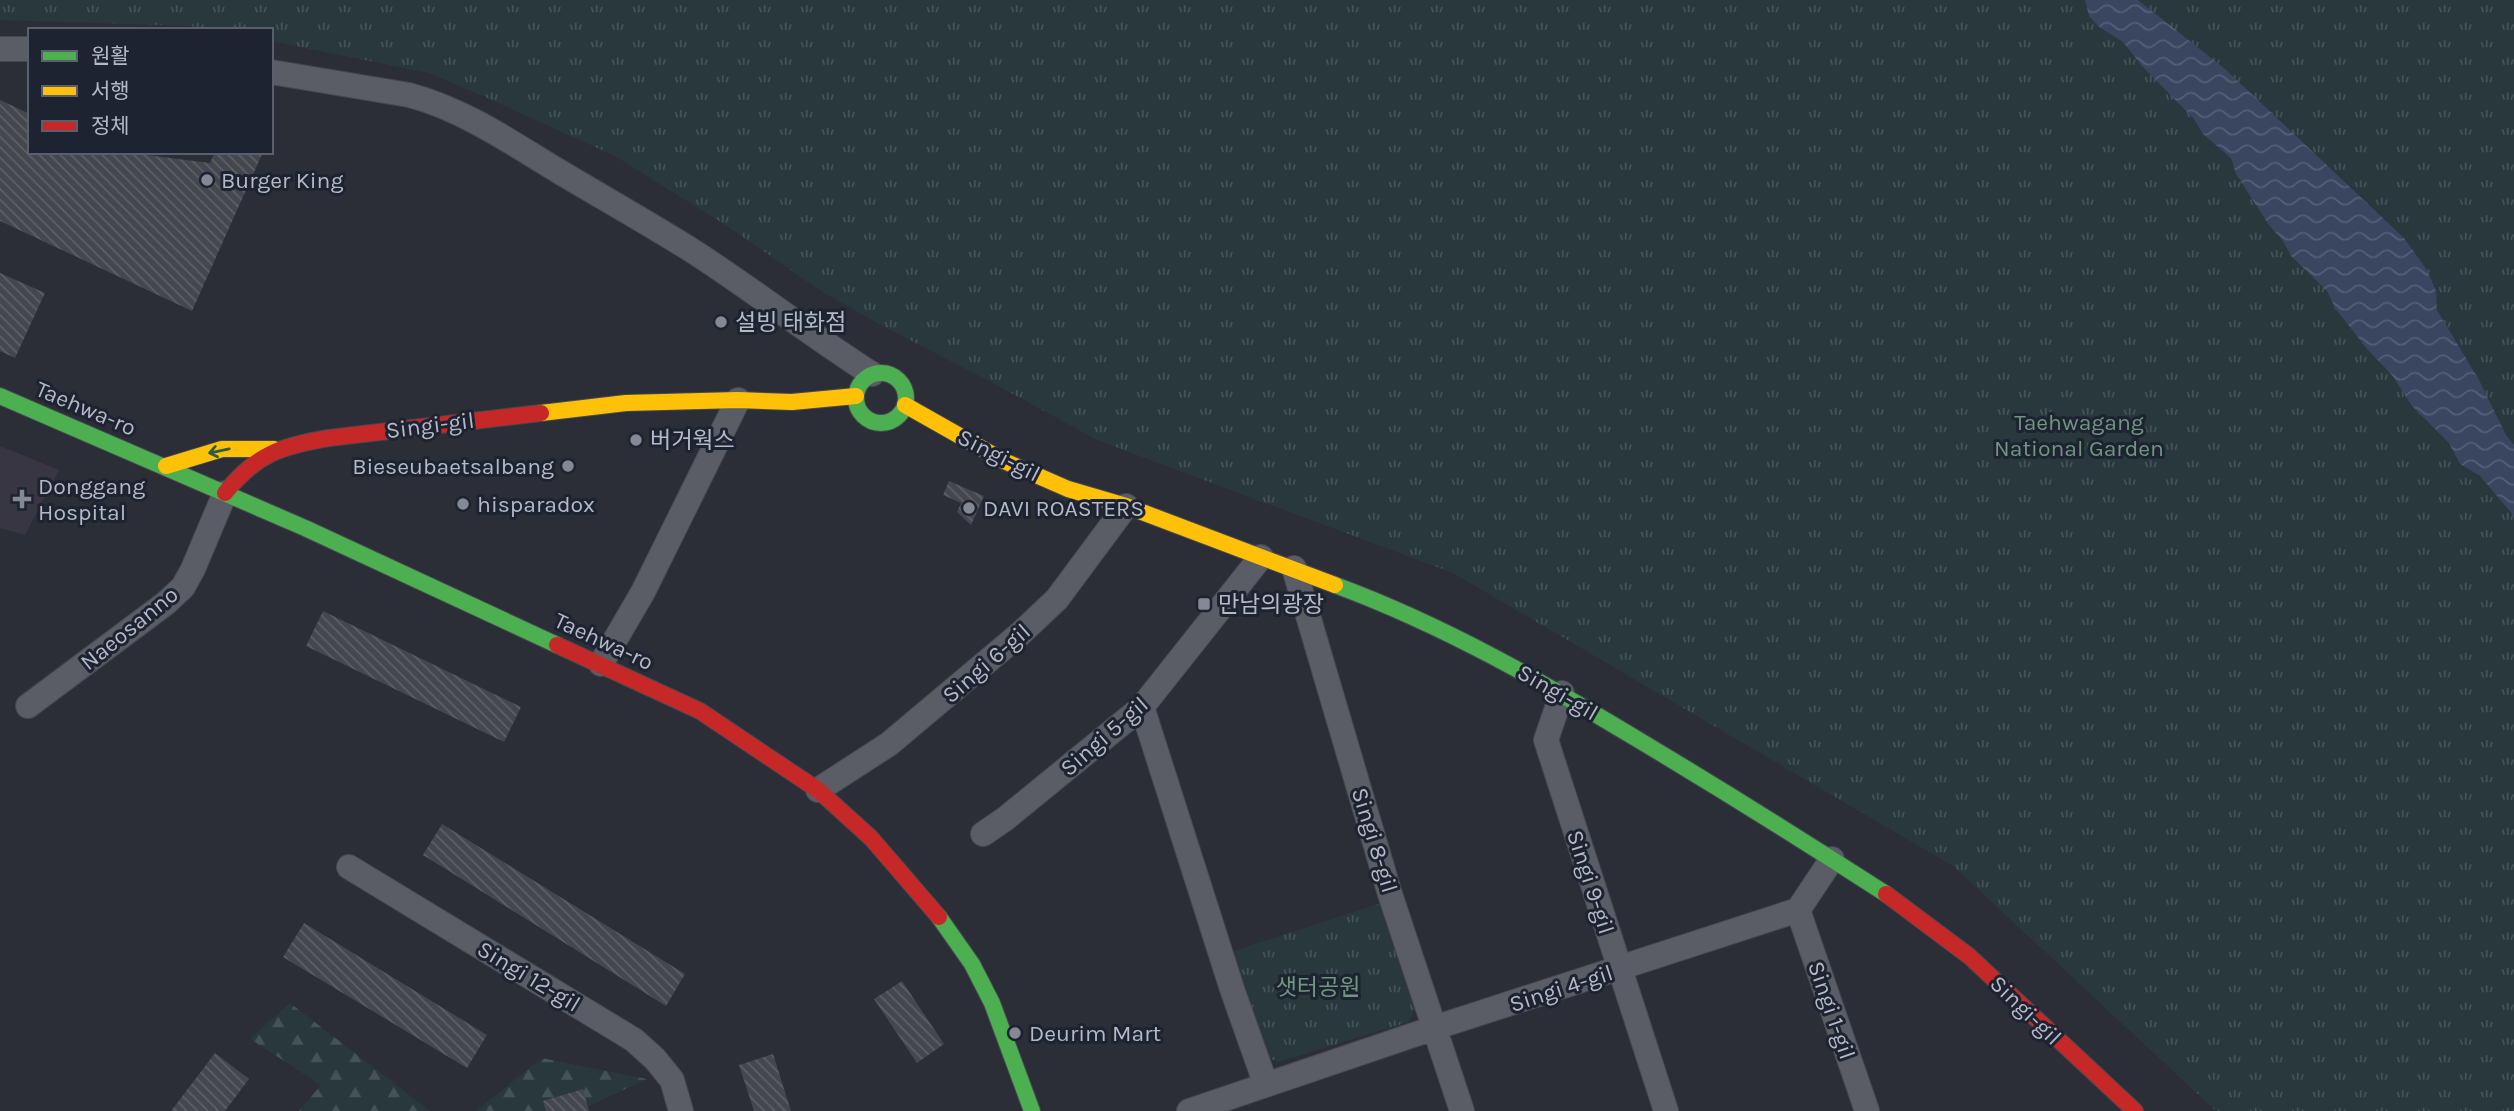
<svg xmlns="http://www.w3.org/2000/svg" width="2514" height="1111" font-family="Karla,'Noto Sans KR',sans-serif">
	<defs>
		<pattern id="forest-firs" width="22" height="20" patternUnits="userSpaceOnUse" patternTransform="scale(1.75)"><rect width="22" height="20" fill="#28383d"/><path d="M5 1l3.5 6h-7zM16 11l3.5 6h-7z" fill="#455358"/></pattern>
		<pattern id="park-tufts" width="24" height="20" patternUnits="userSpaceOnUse" patternTransform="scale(1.75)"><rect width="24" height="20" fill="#28383d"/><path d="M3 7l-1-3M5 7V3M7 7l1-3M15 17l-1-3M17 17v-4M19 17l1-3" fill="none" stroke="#455358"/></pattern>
		<pattern id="water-waves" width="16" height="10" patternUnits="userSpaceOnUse" patternTransform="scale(1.75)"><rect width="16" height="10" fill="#3a4560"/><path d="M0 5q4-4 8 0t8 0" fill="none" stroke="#545e75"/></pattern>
		<pattern id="building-back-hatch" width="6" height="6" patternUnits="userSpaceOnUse" patternTransform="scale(1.75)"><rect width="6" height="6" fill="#45474f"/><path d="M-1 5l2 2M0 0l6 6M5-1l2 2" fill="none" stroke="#5e5f67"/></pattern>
	</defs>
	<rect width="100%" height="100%" fill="#2b2e37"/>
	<!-- medical -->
	<path fill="#383643" d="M0 446 59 470 25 535 0 528Z"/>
	<!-- forest -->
	<path fill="url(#forest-firs)" d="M290 1003 430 1111H299L321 1085 250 1039Z
		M542 1058 647 1079 578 1111H476Z"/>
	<!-- park -->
	<path fill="url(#park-tufts)" d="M0 0H2514V1111H2216L1953 866 1453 573 1097 440 993 383 879 324 821 291 727 226 615 156 474 92 429 73 271 41V30H209L191 26 0 20Z
		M1381 903 1416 1008 1408 1022 1279 1062 1263 1056 1228 953Z"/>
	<!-- water -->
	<path fill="url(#water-waves)" d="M2085 0H2138L2225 69 2404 238 2427 270 2436 291 2437 310 2479 380 2506 435 2514 445V516L2480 476 2460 464 2449 443 2412 406 2392 375 2367 349 2335 308 2327 291 2291 256 2283 241 2269 225 2236 174 2231 158 2203 134 2194 119 2142 66 2123 42 2099 27 2089 16Z"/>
	<!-- building -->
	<path fill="url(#building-back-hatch)" d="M0 100 30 114V152H123L210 163 215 152H263L192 311 0 221Z
		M0 273 45 293 15 358 0 351Z
		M949 481 984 496 971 525 957 512 961 503 943 495Z
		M323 611 521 707 504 742 306 646Z
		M442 824 685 974 666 1006 423 855Z
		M304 923 487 1035 467 1068 283 957Z
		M902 981 944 1044 917 1063 874 999Z
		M215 1053 249 1079 225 1111H171Z
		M773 1054 791 1111H754L739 1065Z
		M583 1089 589 1111H546L543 1101Z"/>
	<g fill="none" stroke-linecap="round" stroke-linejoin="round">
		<!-- street casing -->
		<g stroke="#464950" stroke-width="26">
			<path id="street" d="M0 49H30
				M271 72 409 95C463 109 512 143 560 172 602 197 646 222 688 248 751 288 809 334 872 374
				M1294 568 1390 894 1462 1111
				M601 664 643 592 738 400
				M1562 693 1546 740 1666 1111
				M28 706 166 603 183 587 193 569 225 493
				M1142 707 1232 989 1266 1085
				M818 790 889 744 1021 633 1057 599 1126 506
				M983 834 1005 819 1142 707 1261 557
				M349 867 634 1040 655 1059 672 1080 681 1111
				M1798 910 1867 1111
				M1189 1111 1434 1028 1798 910 1832 859"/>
		</g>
		<!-- fast casing -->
		<g stroke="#464950" stroke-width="18">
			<path id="fast" d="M856 398a25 25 0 1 1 50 0a25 25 0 1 1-50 0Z
				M0 396 305 528 557 645
				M1335 585C1446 626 1546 684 1647 745 1727 793 1807 843 1886 894
				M939 917 972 964 992 1003 1032 1111"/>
		</g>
		<!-- slow casing -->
		<g stroke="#464950" stroke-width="18">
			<path id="slow" d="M905 405 1004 461 1068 489 1126 506 1335 585
				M541 413 626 403 738 400 792 402 856 396
				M166 466 222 449H274"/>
		</g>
		<!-- jam casing -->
		<g stroke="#464950" stroke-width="18">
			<path id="jam" d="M225 493C256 454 281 446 329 438L541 413
				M557 645 700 711 818 790 871 838 939 917
				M1886 894 1969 956 2135 1111"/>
		</g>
		<!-- street -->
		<use href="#street" stroke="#5a5d65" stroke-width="24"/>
		<!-- fast -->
		<use href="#fast" stroke="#4caf50" stroke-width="16"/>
		<!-- slow -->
		<use href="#slow" stroke="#ffc107" stroke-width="16"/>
		<!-- jam -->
		<use href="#jam" stroke="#c62828" stroke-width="16"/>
	</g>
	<!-- one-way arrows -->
	<defs><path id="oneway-shaft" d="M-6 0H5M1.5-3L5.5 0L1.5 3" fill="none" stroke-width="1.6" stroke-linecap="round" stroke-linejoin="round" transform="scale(1.75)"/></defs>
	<use stroke="#305b3d" href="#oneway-shaft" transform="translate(219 451) rotate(168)"/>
	<!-- markers -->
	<g fill="#858895" stroke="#1e2331" stroke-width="2.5">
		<circle cx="207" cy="180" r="7"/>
		<circle cx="721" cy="322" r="7"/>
		<circle cx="636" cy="440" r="7"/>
		<circle cx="568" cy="466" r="7"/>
		<path d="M18.5 488.5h7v7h7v7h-7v7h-7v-7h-7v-7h7z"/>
		<circle cx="463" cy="504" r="7"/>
		<circle cx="969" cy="508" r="7"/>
		<rect x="1197" y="597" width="14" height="14" rx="3.5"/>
		<circle cx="1015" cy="1033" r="7"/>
	</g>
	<g text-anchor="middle" stroke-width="6" stroke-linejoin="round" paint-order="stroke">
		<!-- poi labels -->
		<g font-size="23" fill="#b5b9c7" stroke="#1e2331" text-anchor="start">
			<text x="221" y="188">Burger King</text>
			<text x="735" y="330">설빙 태화점</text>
			<text x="650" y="448">버거웍스</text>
			<text x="554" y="474" text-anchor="end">Bieseubaetsalbang</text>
			<text x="38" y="494">Donggang<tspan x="38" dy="26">Hospital</tspan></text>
			<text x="477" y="512">hisparadox</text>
			<text x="983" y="516">DAVI ROASTERS</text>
			<text x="1218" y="612">만남의광장</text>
			<text x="1029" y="1041">Deurim Mart</text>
		</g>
		<!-- street labels -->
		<g font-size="23" fill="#b5b9c7" stroke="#1e2331">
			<text transform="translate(86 408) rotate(23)" y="8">Taehwa-ro</text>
			<text transform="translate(430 425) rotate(-7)" y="8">Singi-gil</text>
			<text transform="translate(999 455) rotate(27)" y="8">Singi-gil</text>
			<text transform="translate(129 628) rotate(-39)" y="8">Naeosanno</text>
			<text transform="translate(604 641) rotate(25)" y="8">Taehwa-ro</text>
			<text transform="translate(986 663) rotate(-41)" y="8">Singi 6-gil</text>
			<text transform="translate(1558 692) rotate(30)" y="8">Singi-gil</text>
			<text transform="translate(1104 736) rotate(-41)" y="8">Singi 5-gil</text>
			<text transform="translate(1375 840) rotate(73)" y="8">Singi 8-gil</text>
			<text transform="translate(1591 882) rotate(72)" y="8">Singi 9-gil</text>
			<text transform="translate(529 976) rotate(31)" y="8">Singi 12-gil</text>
			<text transform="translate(1561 988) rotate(-18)" y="8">Singi 4-gil</text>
			<text transform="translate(1832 1010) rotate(71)" y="8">Singi 1-gil</text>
			<text transform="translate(2026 1010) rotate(44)" y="8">Singi-gil</text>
		</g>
		<!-- park labels -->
		<g font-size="23" fill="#6e977d" stroke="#1e2331">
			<text x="2079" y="430">Taehwagang<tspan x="2079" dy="26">National Garden</tspan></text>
			<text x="1318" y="995">샛터공원</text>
		</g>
	</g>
	<!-- legend -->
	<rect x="28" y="28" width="245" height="126" fill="#1e2331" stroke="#5a5f6d" stroke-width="2"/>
	<rect x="42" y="51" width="35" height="10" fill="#4caf50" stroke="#5a5f6d" stroke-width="2"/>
	<text x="91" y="63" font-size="21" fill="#b5b9c7">원활</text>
	<rect x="42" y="86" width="35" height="10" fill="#ffc107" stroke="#5a5f6d" stroke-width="2"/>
	<text x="91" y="98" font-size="21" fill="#b5b9c7">서행</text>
	<rect x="42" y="121" width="35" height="10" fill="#c62828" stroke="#5a5f6d" stroke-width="2"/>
	<text x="91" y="133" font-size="21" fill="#b5b9c7">정체</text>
</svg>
